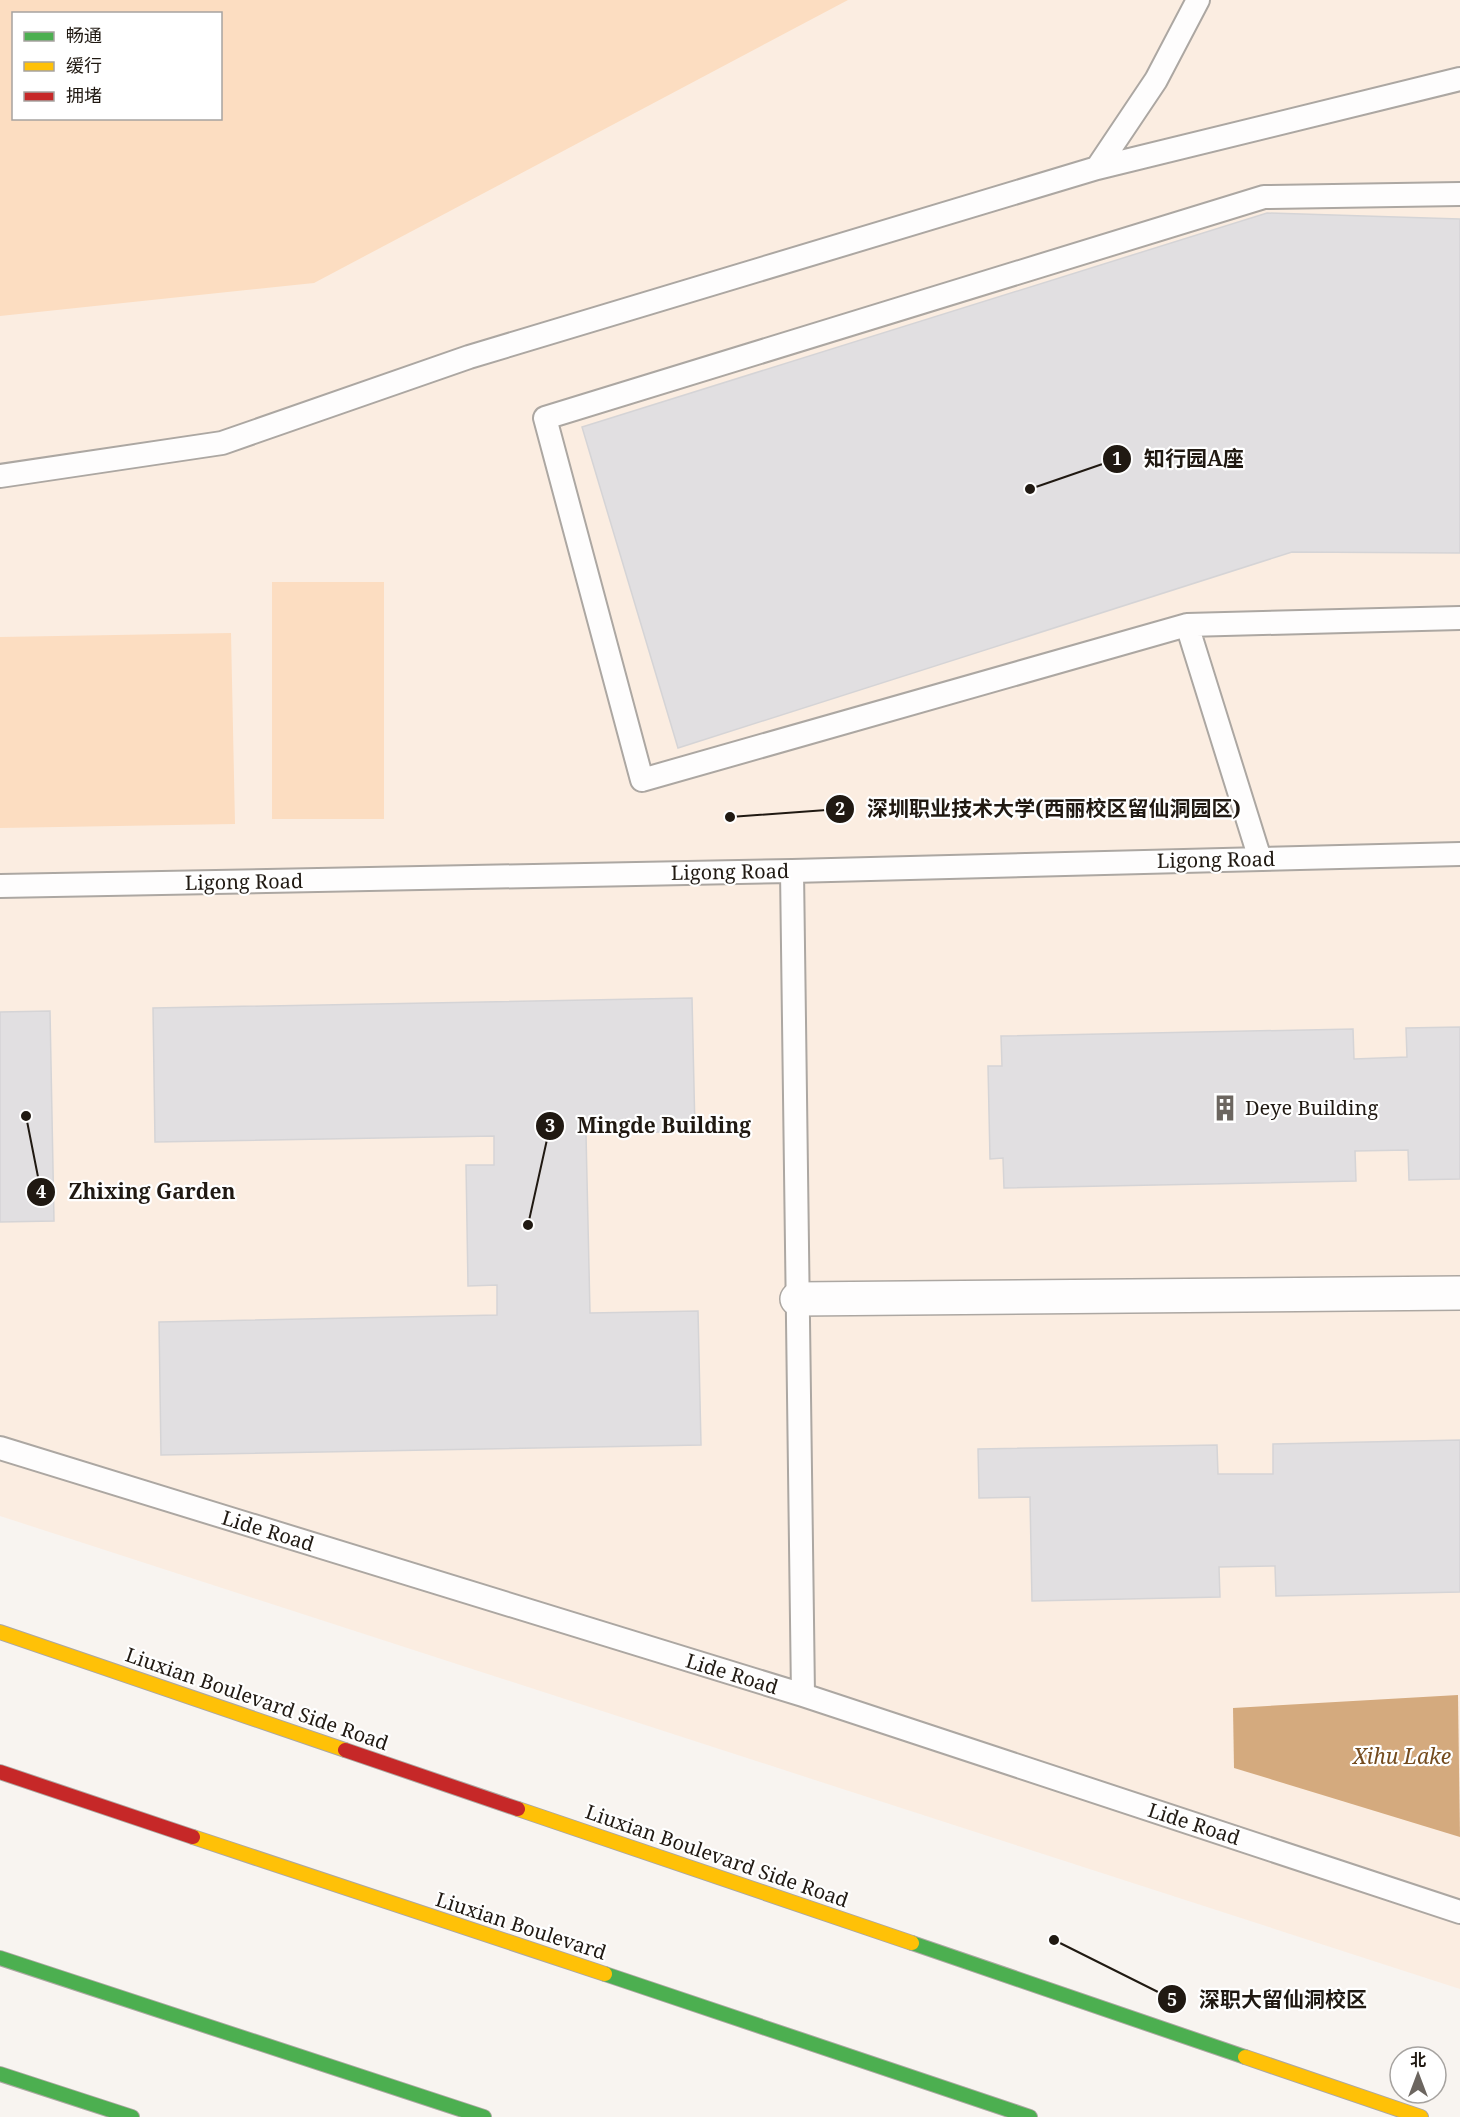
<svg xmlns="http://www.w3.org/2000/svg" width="1460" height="2117" font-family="'Noto Serif','Noto Sans SC',serif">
	<rect width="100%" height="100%" fill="#f8f4f0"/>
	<!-- built -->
	<path fill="#fbede1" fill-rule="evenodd" d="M0 0H1460V1989L0 1516ZM14 14H220V118H14Z"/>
	<!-- green -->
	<path fill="#fcddc1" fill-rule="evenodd" d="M0 0H848L314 283 0 316ZM14 14H220V118H14Z
		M272 582H384V819H272Z
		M231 633 235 824 0 828V637Z"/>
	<!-- water -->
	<path fill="#d4aa7e" d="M1458 1695 1460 1837 1234 1768 1233 1708Z"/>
	<!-- building -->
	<path fill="#e1dfe1" stroke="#d5d4d6" stroke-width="1.5" d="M1267 213 1460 219V553L1292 552 678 748 582 427Z
		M692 998 695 1131 586 1134 590 1313 698 1311 701 1445 161 1455 159 1322 497 1315V1285L468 1286 466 1165H494V1136L155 1142 153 1008Z
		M50 1011 54 1221 0 1222V1012Z
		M1460 1027V1179L1409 1180 1408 1150 1355 1151 1356 1181 1004 1188 1003 1158 990 1159 988 1066H1002L1001 1036 1353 1029 1354 1059 1407 1057 1406 1028Z
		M1460 1440V1592L1276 1596 1275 1566 1219 1567 1220 1597 1032 1601 1030 1497 979 1498 978 1449 1217 1445 1218 1474H1273V1444Z"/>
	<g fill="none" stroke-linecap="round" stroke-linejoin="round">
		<!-- lane casing -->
		<g stroke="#aca7a2" stroke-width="26">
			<path id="lane" d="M1097 168 1156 80 1198 0
				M1460 194 1264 197 545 418 642 780 1187 625 1460 618
				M0 476 222 443 469 357 1097 168 1460 79
				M1187 625 1260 859
				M792 871 803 1695
				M0 886 792 871 1460 854
				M0 1448 803 1695 1460 1912"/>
		</g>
		<!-- street casing -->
		<g stroke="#aca7a2" stroke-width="36">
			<path id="street" d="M797 1299 1460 1293"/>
		</g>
		<!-- fast casing -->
		<g stroke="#aca7a2" stroke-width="16">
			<path id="fast" d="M912 1943 1245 2057
				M0 1958 484 2117
				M605 1974 1030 2117
				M0 2074 132 2117"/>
		</g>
		<!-- slow casing -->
		<g stroke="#aca7a2" stroke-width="16">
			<path id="slow" d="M0 1632 345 1750
				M518 1809 912 1943
				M193 1837 605 1974
				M1245 2057 1421 2117"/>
		</g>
		<!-- jam casing -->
		<g stroke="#aca7a2" stroke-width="16">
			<path id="jam" d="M345 1750 518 1809
				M0 1772 193 1837"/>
		</g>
		<!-- lane -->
		<use href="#lane" stroke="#fefdfd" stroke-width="22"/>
		<!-- street -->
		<use href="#street" stroke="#fefdfd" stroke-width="33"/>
		<!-- fast -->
		<use href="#fast" stroke="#4caf50" stroke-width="14"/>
		<!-- slow -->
		<use href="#slow" stroke="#ffc107" stroke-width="14"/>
		<!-- jam -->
		<use href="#jam" stroke="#c62828" stroke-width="14"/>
	</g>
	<!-- icons -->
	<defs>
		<g id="building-bare" transform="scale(2.07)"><path d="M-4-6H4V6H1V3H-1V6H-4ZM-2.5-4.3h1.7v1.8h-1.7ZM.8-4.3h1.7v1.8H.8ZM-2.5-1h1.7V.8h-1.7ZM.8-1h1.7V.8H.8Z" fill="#6c6660" stroke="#fff" stroke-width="2.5" paint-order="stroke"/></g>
	</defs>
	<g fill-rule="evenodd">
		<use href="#building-bare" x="1225" y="1108"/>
	</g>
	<g text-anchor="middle" stroke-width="4.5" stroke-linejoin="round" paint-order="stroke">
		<!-- street labels -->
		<g font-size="20" fill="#201912" stroke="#fff">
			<text transform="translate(1216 860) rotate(-1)" y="7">Ligong Road</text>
			<text transform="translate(730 872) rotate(-1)" y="7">Ligong Road</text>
			<text transform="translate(244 882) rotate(-1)" y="7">Ligong Road</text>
			<text transform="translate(268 1531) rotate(17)" y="7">Lide Road</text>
			<text transform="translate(732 1674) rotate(17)" y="7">Lide Road</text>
			<text transform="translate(257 1699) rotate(19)" y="7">Liuxian Boulevard Side Road</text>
			<text transform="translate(1194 1824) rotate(18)" y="7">Lide Road</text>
			<text transform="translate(717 1856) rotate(19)" y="7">Liuxian Boulevard Side Road</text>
			<text transform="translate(521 1926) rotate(18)" y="7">Liuxian Boulevard</text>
		</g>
		<!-- poi labels -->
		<g font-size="20" fill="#201912" stroke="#fff" text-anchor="start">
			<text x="1245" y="1115">Deye Building</text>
		</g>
		<!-- water labels -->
		<g font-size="21" font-style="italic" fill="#744b1e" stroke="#fff">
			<text x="1402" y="1764">Xihu Lake</text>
		</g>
	</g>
	<!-- callouts -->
	<path fill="none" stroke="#201912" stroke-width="2" d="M1030 489L1117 459M730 817L840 809M528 1225L550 1126M26 1116L41 1192M1054 1940L1172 1999"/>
	<g fill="#201912" stroke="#fff" stroke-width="2">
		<circle cx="1030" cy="489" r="6"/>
		<circle cx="730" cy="817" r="6"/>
		<circle cx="528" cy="1225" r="6"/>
		<circle cx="26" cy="1116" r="6"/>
		<circle cx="1054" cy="1940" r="6"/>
		<circle cx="1117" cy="459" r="15"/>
		<circle cx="840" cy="809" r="15"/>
		<circle cx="550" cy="1126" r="15"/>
		<circle cx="41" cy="1192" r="15"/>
		<circle cx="1172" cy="1999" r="15"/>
	</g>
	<g font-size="18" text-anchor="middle" font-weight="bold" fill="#fff">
		<text x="1117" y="465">1</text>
		<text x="840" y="815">2</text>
		<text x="550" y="1132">3</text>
		<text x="41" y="1198">4</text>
		<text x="1172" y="2006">5</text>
	</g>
	<g font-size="21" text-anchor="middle" font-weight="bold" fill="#201912" stroke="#fff" stroke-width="4.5" stroke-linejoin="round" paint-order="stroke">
		<text x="1194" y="466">知行园A座</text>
		<text x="1054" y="816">深圳职业技术大学(西丽校区留仙洞园区)</text>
		<text x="664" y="1133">Mingde Building</text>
		<text x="152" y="1199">Zhixing Garden</text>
		<text x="1283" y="2007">深职大留仙洞校区</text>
	</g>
	<!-- legend -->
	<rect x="12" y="12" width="210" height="108" fill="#ffffff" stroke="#a6a3a0" stroke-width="1.5"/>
	<rect x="24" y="32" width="30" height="9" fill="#4caf50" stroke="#a6a3a0" stroke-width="1.5"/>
	<text x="66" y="42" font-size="18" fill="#201912">畅通</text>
	<rect x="24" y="62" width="30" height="9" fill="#ffc107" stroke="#a6a3a0" stroke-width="1.5"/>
	<text x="66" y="72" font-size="18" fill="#201912">缓行</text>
	<rect x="24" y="92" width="30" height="9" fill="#c62828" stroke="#a6a3a0" stroke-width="1.5"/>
	<text x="66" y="102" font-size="18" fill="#201912">拥堵</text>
	<!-- north arrow -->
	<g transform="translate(1418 2075)"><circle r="28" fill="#ffffff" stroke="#a6a3a0" stroke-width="1.5"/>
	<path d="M0-4.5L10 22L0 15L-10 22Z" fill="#6c6660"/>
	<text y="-9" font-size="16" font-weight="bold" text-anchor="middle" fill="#201912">北</text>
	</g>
</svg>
